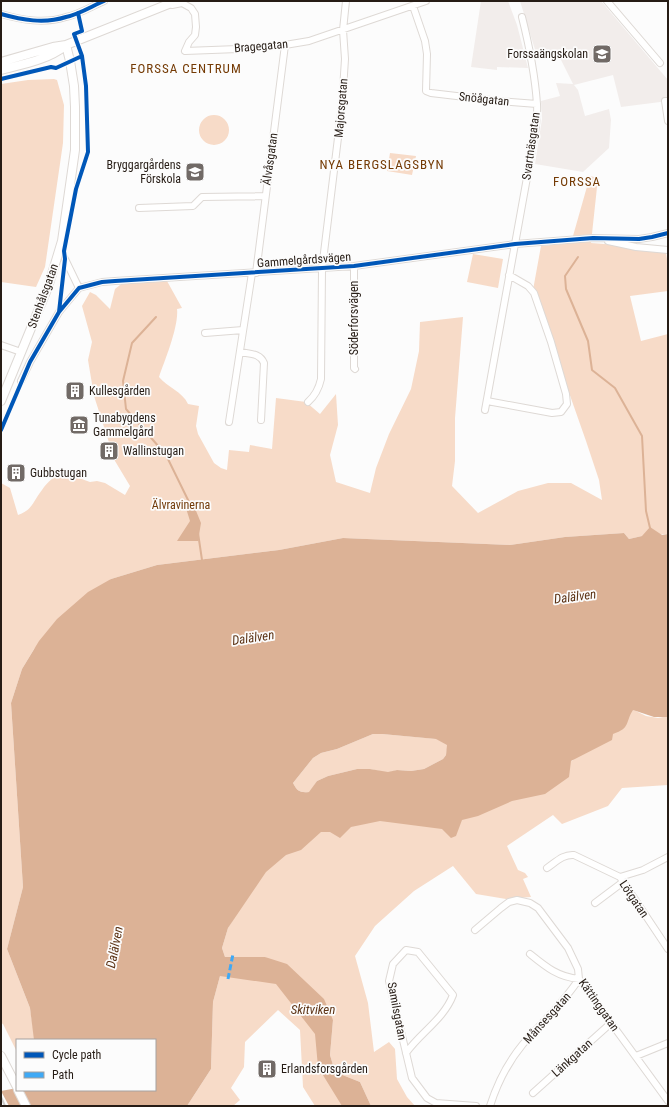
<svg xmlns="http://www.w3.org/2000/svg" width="669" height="1107" font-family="'Roboto Condensed',sans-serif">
	<rect width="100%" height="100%" fill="#fcfcfc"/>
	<!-- built -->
	<path fill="#f2edeb" d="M481 1H508L517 25 528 68 497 67V70L471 67Z
		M520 1H601L668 80V101L621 107 613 75 574 85 578 90 585 116 609 109 611 120 609 148 583 172 535 164 542 119 541 101 560 96 556 83 573 84 557 52 537 56Z"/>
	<!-- green -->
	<path fill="#f7dbc8" d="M54 79 57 80 64 105 63 143 45 267 36 287 1 282V84L28 80Z
		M199 130a15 15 0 1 1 30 0a15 15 0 1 1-30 0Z
		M390 153 416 156 412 175 387 171Z
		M590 176 598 178 591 243 617 245 666 253 668 265V291L630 296 641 341 668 334V534L642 536 629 539 624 533 565 537 510 545 343 538 279 550 157 565 111 579 34 649 22 669 11 703 23 887 7 949 30 1008 35 1040H17V1052L3 1024 1 1023V483L10 488 18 515C33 510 33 501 42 490 47 482 56 475 64 470L76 477 90 482 97 481 105 483 125 495 130 486 115 461 94 396 88 360 92 342 82 306 90 292 96 295 110 309 115 289 125 281H167L182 308 177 309C179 326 165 360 159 377 167 387 183 392 188 404L199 406 196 426 198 434 214 463 221 468 227 470 229 450 249 452 250 445 272 449 276 398 306 402 320 414 336 394 338 425 330 455 336 482 370 493 376 468 389 434 411 389 419 351 420 322 463 317 455 418V461L452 486 478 513 518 491 548 483H571L602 500 599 480 586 441 533 290 541 246 571 243Z
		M473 254 503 259 498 288 467 282Z
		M620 709 634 710 646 716 658 718 668 716V785L622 788 608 806 562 824 553 815 507 846 518 870 525 873 528 877 523 879 531 897 506 899 476 894 453 866 414 891 375 926 355 956 368 1003 374 1052 389 1042 395 1049 397 1079 407 1097 415 1106H371L360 1082 335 1072 330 1055 333 1020 265 957H225L222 948 228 928 265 867 318 830 353 826 388 818 460 819 571 761H572Z
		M373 734H382L437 739 448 744 446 755 443 759 424 769 411 771 397 770 388 773 370 769H357L328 776 317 781 310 792C300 793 297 791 293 783L313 758 321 753 337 749Z
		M267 975 309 1012 343 1106H315L303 1087 300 1030 278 1010 245 1042 244 1067 231 1088 240 1100 233 1106H187L211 1069 213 1002 220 976Z"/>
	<!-- water -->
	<path fill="#dcb296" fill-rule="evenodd" d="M192 501 201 523 198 541H177L190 521 185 505Z
		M650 527 662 535 668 534V717H654L633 710C625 722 631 728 613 734L612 740 571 761 569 777 545 794 512 801 478 816 462 820 456 836 451 838 442 829 380 821 351 827 340 838 330 832H321L301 850 286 855 266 872 228 928 222 948 225 957H265L287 964 324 999 333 1020 330 1055 335 1072 360 1082 371 1106H342L318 1067 315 1034 276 984 220 976 213 1002 211 1069 187 1106H9L1 1091 17 1088V1090H155V1040H34L30 1008 7 949 23 887 11 703 22 669 39 641 57 619 88 592 111 579 157 565 279 550 343 538 510 545 565 537 624 533 629 539 642 536ZM373 734H382L436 739 447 745 446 755 443 759 424 769 411 771 397 770 388 772 370 769H357L328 776 317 781 309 792C300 793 297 791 293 783L313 758 321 753 337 749Z"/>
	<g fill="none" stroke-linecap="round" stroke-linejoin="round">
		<!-- stream -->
		<path stroke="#dcb296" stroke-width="2" d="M578 257 565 276 566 289 588 341 592 370 615 388 642 436 646 511 650 528
			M156 317 132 343 123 381 126 409 166 455 190 504
			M198 533 202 560"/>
		<!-- minor casing -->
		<g stroke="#ded9d5" stroke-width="8">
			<path id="minor" d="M607 1 660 63
				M172 5 182 3 191 8 195 14 196 27 195 35 189 42 185 51 238 49 285 45 309 41 426 1
				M413 6 425 41 427 54 426 91 431 93 499 101 537 104
				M1 14C22 20 44 24 66 17 80 14 92 6 104 1
				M668 101H665L668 121
				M139 208 193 206 202 197 265 196
				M608 241 636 247 668 250
				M65 259 79 288
				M354 266V368L355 369
				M256 273 285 45
				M205 333 243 330
				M1 345 21 352
				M240 352C250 354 260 353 264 363L261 420
				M21 381 30 362 59 312 79 288 102 282 115 281 354 266 515 244 593 238 639 239 652 237 668 233
				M487 401 552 413 561 412 567 404 566 394 551 342 534 293 528 286 509 275
				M308 402C316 395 319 388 321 379L322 269 342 105 345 59 343 30 346 1
				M485 410 532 150C535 135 538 119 537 104 535 75 529 45 522 17
				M229 422 252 273
				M547 868C556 862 563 854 574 855L620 877 668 949
				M620 877 643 870 668 857
				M595 903 623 882
				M475 930 501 908 509 902 517 900 530 903 538 908 568 948 578 969 579 979 668 1101
				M406 1053C420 1033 444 1019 453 995L418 952 406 950 393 964 389 981 412 1078 427 1098 436 1103 476 1106
				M636 1056 668 1043
				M533 1093 611 1023
				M490 1106C497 1084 508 1062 523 1044 543 1021 562 1005 579 979 558 977 546 967 530 954"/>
		</g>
		<!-- tertiary casing -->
		<g stroke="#ded9d5" stroke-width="10">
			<path id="tertiary" d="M1 62 53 47 66 45 176 1
				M1 70C23 64 47 60 65 46
				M1 401 48 287 62 241 75 150V107L74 86 70 61 66 45
				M1 1056 17 1087
				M18 1090 26 1106"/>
		</g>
		<!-- minor -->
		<use href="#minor" stroke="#fff" stroke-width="6"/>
		<!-- tertiary -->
		<use href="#tertiary" stroke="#fff" stroke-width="8"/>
		<!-- rail -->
		<path stroke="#cecdcc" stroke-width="2" d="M1 1097 5 1106"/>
		<!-- quiet -->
		<path stroke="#3fa9f5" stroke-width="3" stroke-dasharray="6 3" stroke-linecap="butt" d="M228 979 233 954"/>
		<!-- cycleway casing -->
		<g stroke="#fcfcfc" stroke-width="6">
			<path id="cycleway" d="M1 14C22 20 44 24 66 17 80 14 92 6 104 1
				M1 79 51 67 56 68 82 56
				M59 312 65 259 64 251 76 189 88 152 86 86 82 56 74 34 82 31 78 13
				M1 430 30 362 59 312 79 288 102 282 115 281 354 266 515 244 593 238 639 239 652 237 668 233"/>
		</g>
		<!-- cycleway -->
		<use href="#cycleway" stroke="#0057b8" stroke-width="4"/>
	</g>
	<!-- icons -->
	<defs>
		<g id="school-square" transform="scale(1)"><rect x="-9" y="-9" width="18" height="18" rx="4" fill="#716a66" stroke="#fcfcfc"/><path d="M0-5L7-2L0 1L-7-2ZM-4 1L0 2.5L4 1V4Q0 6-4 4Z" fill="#fff"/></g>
		<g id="building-square" transform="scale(1)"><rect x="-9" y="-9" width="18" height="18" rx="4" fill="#716a66" stroke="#fcfcfc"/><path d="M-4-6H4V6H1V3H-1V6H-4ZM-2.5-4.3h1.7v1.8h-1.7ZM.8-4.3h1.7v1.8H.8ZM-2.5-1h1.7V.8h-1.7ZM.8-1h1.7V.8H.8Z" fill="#fff"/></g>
		<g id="museum-square" transform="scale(1)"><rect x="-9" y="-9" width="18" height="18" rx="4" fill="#716a66" stroke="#fcfcfc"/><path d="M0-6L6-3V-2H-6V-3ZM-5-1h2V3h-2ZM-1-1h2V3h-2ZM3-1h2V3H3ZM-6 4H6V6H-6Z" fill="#fff"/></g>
	</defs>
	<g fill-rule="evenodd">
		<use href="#school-square" x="602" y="54"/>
		<use href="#school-square" x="195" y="172"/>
		<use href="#building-square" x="75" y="391"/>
		<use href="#museum-square" x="79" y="425"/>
		<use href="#building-square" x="109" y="451"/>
		<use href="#building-square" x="16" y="473"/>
		<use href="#building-square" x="267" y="1069"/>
	</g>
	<g text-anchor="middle" stroke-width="3.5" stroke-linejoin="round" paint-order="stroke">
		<!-- street labels -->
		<g font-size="12" fill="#261c15" stroke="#fcfcfc">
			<text transform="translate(261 46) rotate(-5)" y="4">Bragegatan</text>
			<text transform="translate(484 99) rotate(6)" y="4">Snöågatan</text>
			<text transform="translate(341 108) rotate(-85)" y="4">Majorsgatan</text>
			<text transform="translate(531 146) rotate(-82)" y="4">Svartnäsgatan</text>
			<text transform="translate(270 159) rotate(-82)" y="4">Älvåsgatan</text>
			<text transform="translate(304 260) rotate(-4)" y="4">Gammelgårdsvägen</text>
			<text transform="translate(43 296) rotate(-70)" y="4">Stenhålsgatan</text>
			<text transform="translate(354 318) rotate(-90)" y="4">Söderforsvägen</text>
			<text transform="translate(634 899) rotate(56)" y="4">Lötgatan</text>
			<text transform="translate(599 1005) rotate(55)" y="4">Kättinggatan</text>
			<text transform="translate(397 1011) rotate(79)" y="4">Samilsgatan</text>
			<text transform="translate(547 1018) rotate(-48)" y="4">Månsesgatan</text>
			<text transform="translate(572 1058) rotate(-42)" y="4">Länkgatan</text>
		</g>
		<!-- poi labels -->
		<g font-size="12" fill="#261c15" stroke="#fcfcfc" text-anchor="start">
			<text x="588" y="58" text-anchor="end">Forssaängskolan</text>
			<text x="181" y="169" text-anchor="end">Bryggargårdens<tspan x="181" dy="14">Förskola</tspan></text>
			<text x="89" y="395">Kullesgården</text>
			<text x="93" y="422">Tunabygdens<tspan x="93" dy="14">Gammelgård</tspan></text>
			<text x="123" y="455">Wallinstugan</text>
			<text x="30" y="477">Gubbstugan</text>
			<text x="281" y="1073">Erlandsforsgården</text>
		</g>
		<!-- park labels -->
		<g font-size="12" fill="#713907" stroke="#fcfcfc">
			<text x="181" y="509">Älvravinerna</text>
		</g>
		<!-- neighbourhood labels -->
		<g font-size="13" letter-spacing="1" fill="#743a04" stroke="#fcfcfc">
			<text x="186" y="73">FORSSA CENTRUM</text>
			<text x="382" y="169">NYA BERGSLAGSBYN</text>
			<text x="577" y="186">FORSSA</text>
		</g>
		<!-- water labels -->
		<g font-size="13" font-style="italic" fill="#5d3416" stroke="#fcfcfc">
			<text transform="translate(575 596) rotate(-7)" y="5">Dalälven</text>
			<text transform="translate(253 637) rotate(-8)" y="5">Dalälven</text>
			<text transform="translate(114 947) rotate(-79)" y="5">Dalälven</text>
			<text x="313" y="1014">Skitviken</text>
		</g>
	</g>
	<!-- border -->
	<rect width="669" height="1107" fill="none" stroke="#261c15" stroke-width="4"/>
	<!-- legend -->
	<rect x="16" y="1039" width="140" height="52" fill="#fcfcfc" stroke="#a6a2a0"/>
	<rect x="24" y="1052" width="20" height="6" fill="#0057b8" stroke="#a6a2a0"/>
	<text x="52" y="1059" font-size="12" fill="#261c15">Cycle path</text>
	<rect x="24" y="1072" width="20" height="6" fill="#3fa9f5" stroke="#a6a2a0"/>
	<text x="52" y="1079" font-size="12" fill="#261c15">Path</text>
</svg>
